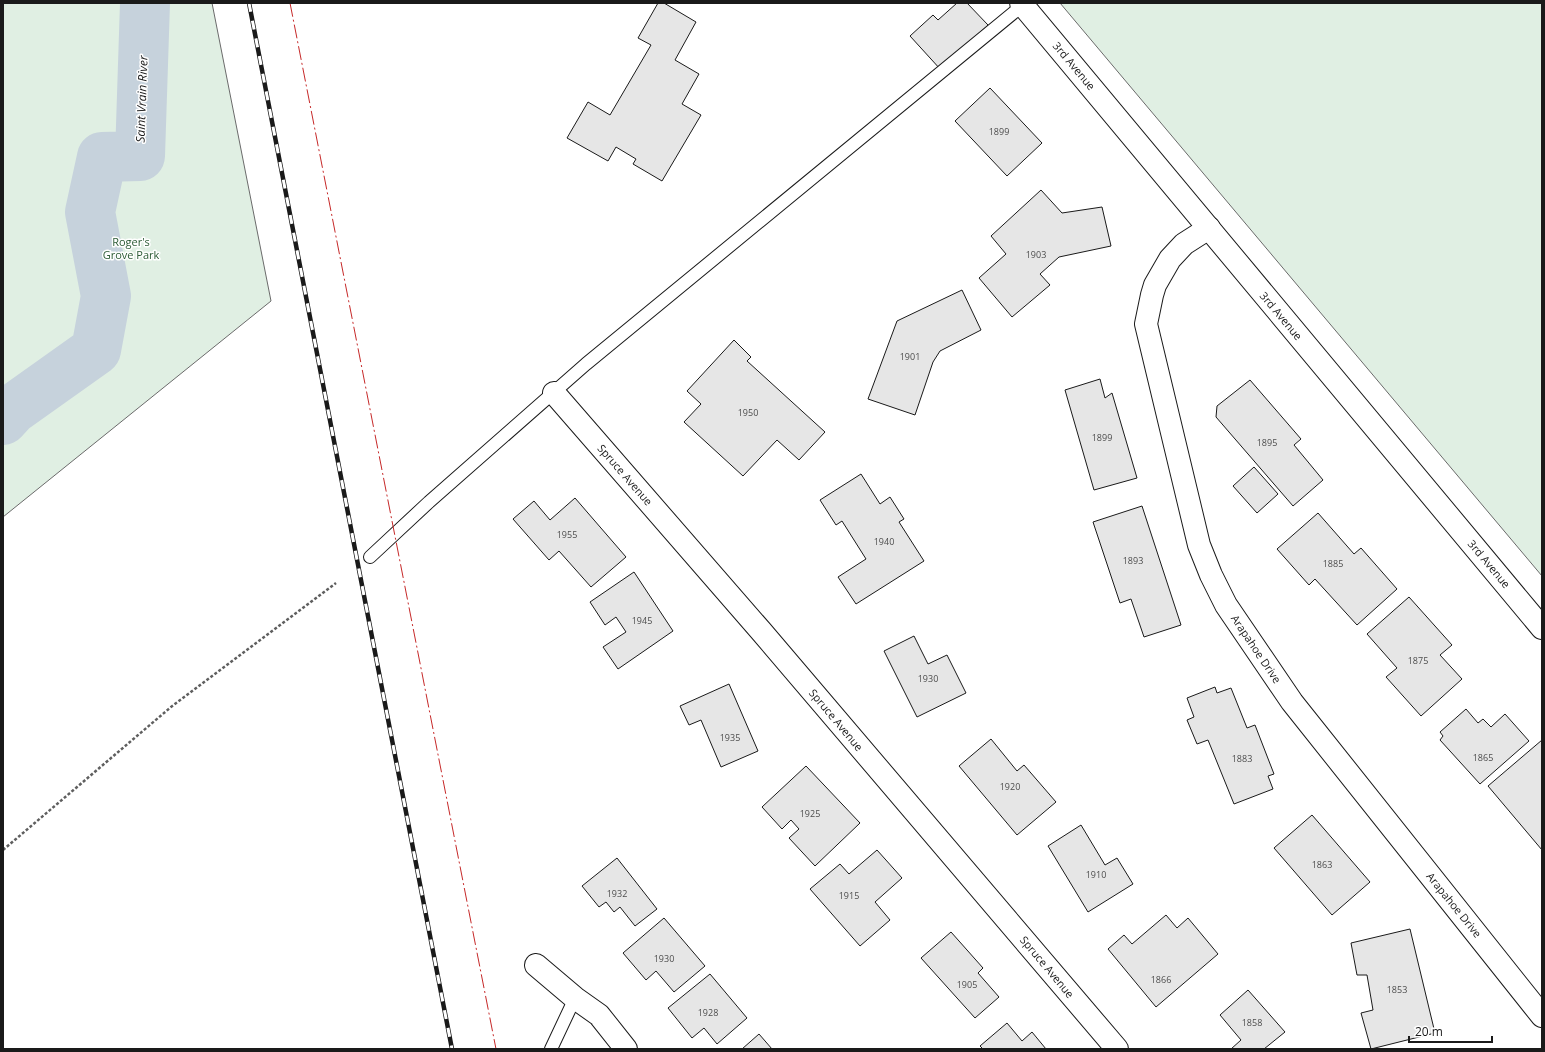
<svg xmlns="http://www.w3.org/2000/svg" width="1545" height="1052" font-family="'Open Sans',sans-serif">
	<rect width="100%" height="100%" fill="#fff"/>
	<!-- green -->
	<path fill="#e0efe3" stroke="#6a6a6a" d="M3 3H212L271 301 3 517Z
		M1060 3H1542V576Z"/>
	<g fill="none" stroke-linecap="round" stroke-linejoin="round">
		<!-- river -->
		<path stroke="#c6d2dc" stroke-width="50" d="M3 420 13 409 96 350 106 296 90 212 102 157 140 156 145 3"/>
	</g>
	<!-- building -->
	<path fill="#e6e6e6" stroke="#1a1a1a" d="M658 3H664L696 22 675 60 699 74 682 104 701 115 662 181 633 164 636 159 616 147 608 161 567 138 588 102 610 115 651 45 638 38Z
		M957 3H967L988 25 941 70 910 36 933 15 938 20Z
		M990 88 1042 143 1007 176 955 121Z
		M1041 190 1062 213 1102 207 1111 246 1059 257 1040 274 1050 285 1012 317 979 278 1006 254 991 236Z
		M962 290 981 330 940 351 933 362 915 415 868 399 897 321Z
		M734 340 751 357 747 361 825 432 799 460 777 440 743 476 684 422 701 404 687 391Z
		M1100 379 1105 398 1112 393 1137 478 1094 490 1065 390Z
		M1250 380 1301 439 1294 445 1323 480 1293 506 1216 417 1217 406Z
		M1254 467 1278 494 1257 513 1233 486Z
		M861 474 880 504 890 497 904 519 899 522 924 561 856 604 838 577 866 559 842 521 836 525 820 500Z
		M575 498 626 557 591 587 559 551 549 560 513 519 534 501 550 520Z
		M1142 506 1181 625 1144 637 1131 599 1120 603 1093 522Z
		M1318 513 1354 554 1361 548 1397 589 1357 625 1315 579 1309 585 1277 549Z
		M634 572 673 631 618 669 603 647 626 632 616 617 605 625 590 602Z
		M1409 597 1452 645 1440 655 1462 679 1421 716 1386 677 1397 668 1367 634Z
		M914 636 928 664 947 655 966 693 917 717 884 651Z
		M729 684 758 751 721 767 701 720 689 725 680 706Z
		M1215 687 1217 693 1231 688 1247 728 1255 725 1274 774 1268 776 1273 789 1234 804 1208 740 1197 744 1187 720 1194 717 1187 698Z
		M1466 709 1478 723 1483 719 1491 727 1505 714 1529 741 1480 784 1440 740 1443 736 1440 732Z
		M991 739 1017 771 1024 765 1056 802 1017 835 959 766Z
		M1542 740V850L1488 786Z
		M806 766 860 823 815 866 789 838 799 829 791 820 782 829 762 807Z
		M1312 815 1370 882 1332 915 1274 848Z
		M1081 825 1105 865 1117 858 1133 884 1088 912 1048 846Z
		M877 850 902 878 875 902 890 920 860 946 810 889 840 864 849 874Z
		M617 858 657 909 635 926 620 907 614 912 606 902 599 907 582 886Z
		M1166 915 1177 928 1188 918 1218 954 1156 1007 1108 949 1124 935 1132 944Z
		M664 918 705 966 674 992 656 971 646 980 623 953Z
		M1410 929 1435 1033 1371 1049 1361 1013 1373 1010 1367 975H1357L1351 943Z
		M951 932 983 968 978 973 999 997 975 1018 921 958Z
		M710 974 747 1018 717 1044 704 1028 692 1038 668 1008Z
		M1248 990 1285 1032 1264 1049H1231L1241 1040 1220 1015Z
		M1007 1023 1022 1041 1032 1032 1046 1049H983L980 1046Z
		M759 1034 772 1049H742Z"/>
	<g fill="none" stroke-linecap="round" stroke-linejoin="round">
		<!-- lane casing -->
		<g stroke="#1a1a1a" stroke-width="14">
			<path id="lane" d="M370 557 429 502 586 364 1023 5
				M551 1049 575 998"/>
		</g>
		<!-- street casing -->
		<g stroke="#1a1a1a" stroke-width="24">
			<path id="street" d="M1209 228 1184 244 1170 259 1155 285 1152 295 1146 324 1199 545 1211 575 1226 605 1292 702 1542 1016
				M554 393 761 631 1117 1049
				M536 965 575 998 599 1015 626 1049"/>
		</g>
		<!-- secondary casing -->
		<g stroke="#1a1a1a" stroke-width="24">
			<path id="secondary" d="M1021 3 1542 628"/>
		</g>
		<!-- path -->
		<path stroke="#5f5f5f" stroke-width="2.5" stroke-dasharray="3 2" stroke-linecap="butt" d="M3 850 171 707 336 583"/>
		<!-- lane -->
		<use href="#lane" stroke="#fff" stroke-width="12"/>
		<!-- street -->
		<use href="#street" stroke="#fff" stroke-width="22"/>
		<!-- secondary -->
		<use href="#secondary" stroke="#fff" stroke-width="22"/>
		<!-- rail casing -->
		<g stroke="#1a1a1a" stroke-width="4.5">
			<path id="rail" d="M249 3 452 1049"/>
		</g>
		<!-- rail -->
		<use href="#rail" stroke="#fff" stroke-width="3" stroke-dasharray="9" stroke-linecap="butt"/>
		<!-- power -->
		<path stroke="#c62828" stroke-width="1" stroke-dasharray="14 3 2 3" stroke-linecap="butt" d="M290 3 496 1049"/>
	</g>
	<g text-anchor="middle" stroke-width="3" stroke-linejoin="round" paint-order="stroke">
		<!-- number labels -->
		<g font-size="9" fill="#4d4d4d">
			<text x="999" y="135">1899</text>
			<text x="1036" y="258">1903</text>
			<text x="910" y="360">1901</text>
			<text x="748" y="416">1950</text>
			<text x="1102" y="441">1899</text>
			<text x="1267" y="446">1895</text>
			<text x="567" y="538">1955</text>
			<text x="884" y="545">1940</text>
			<text x="1133" y="564">1893</text>
			<text x="1333" y="567">1885</text>
			<text x="642" y="624">1945</text>
			<text x="1418" y="664">1875</text>
			<text x="928" y="682">1930</text>
			<text x="730" y="741">1935</text>
			<text x="1483" y="761">1865</text>
			<text x="1242" y="762">1883</text>
			<text x="1010" y="790">1920</text>
			<text x="810" y="817">1925</text>
			<text x="1322" y="868">1863</text>
			<text x="1096" y="878">1910</text>
			<text x="617" y="897">1932</text>
			<text x="849" y="899">1915</text>
			<text x="664" y="962">1930</text>
			<text x="1161" y="983">1866</text>
			<text x="967" y="988">1905</text>
			<text x="1397" y="993">1853</text>
			<text x="708" y="1016">1928</text>
			<text x="1252" y="1026">1858</text>
		</g>
		<!-- street labels -->
		<g font-size="11" fill="#1a1a1a" stroke="#fff">
			<text transform="translate(1074 66) rotate(50)" y="4">3rd Avenue</text>
			<text transform="translate(1281 316) rotate(50)" y="4">3rd Avenue</text>
			<text transform="translate(625 475) rotate(49)" y="4">Spruce Avenue</text>
			<text transform="translate(1489 564) rotate(50)" y="4">3rd Avenue</text>
			<text transform="translate(1256 649) rotate(56)" y="4">Arapahoe Drive</text>
			<text transform="translate(836 720) rotate(50)" y="4">Spruce Avenue</text>
			<text transform="translate(1454 905) rotate(51)" y="4">Arapahoe Drive</text>
			<text transform="translate(1047 967) rotate(50)" y="4">Spruce Avenue</text>
		</g>
		<!-- park labels -->
		<g font-size="11" fill="#2b5a34" stroke="#fff">
			<text x="131" y="246">Roger's<tspan x="131" dy="13">Grove Park</tspan></text>
		</g>
		<!-- water labels -->
		<g font-size="12" font-style="italic" fill="#1a1a1a" stroke="#fff">
			<text transform="translate(142 99) rotate(-88)" y="4">Saint Vrain River</text>
		</g>
	</g>
	<!-- border -->
	<rect width="1545" height="1052" fill="none" stroke="#1a1a1a" stroke-width="8"/>
	<!-- scale -->
	<path d="M1409 1036v6h83v-6" fill="none" stroke="#1a1a1a" stroke-width="2"/>
	<text x="1415" y="1036" font-size="12" fill="#1a1a1a" stroke="#ffffff" stroke-width="3" paint-order="stroke">20 m</text>
</svg>
